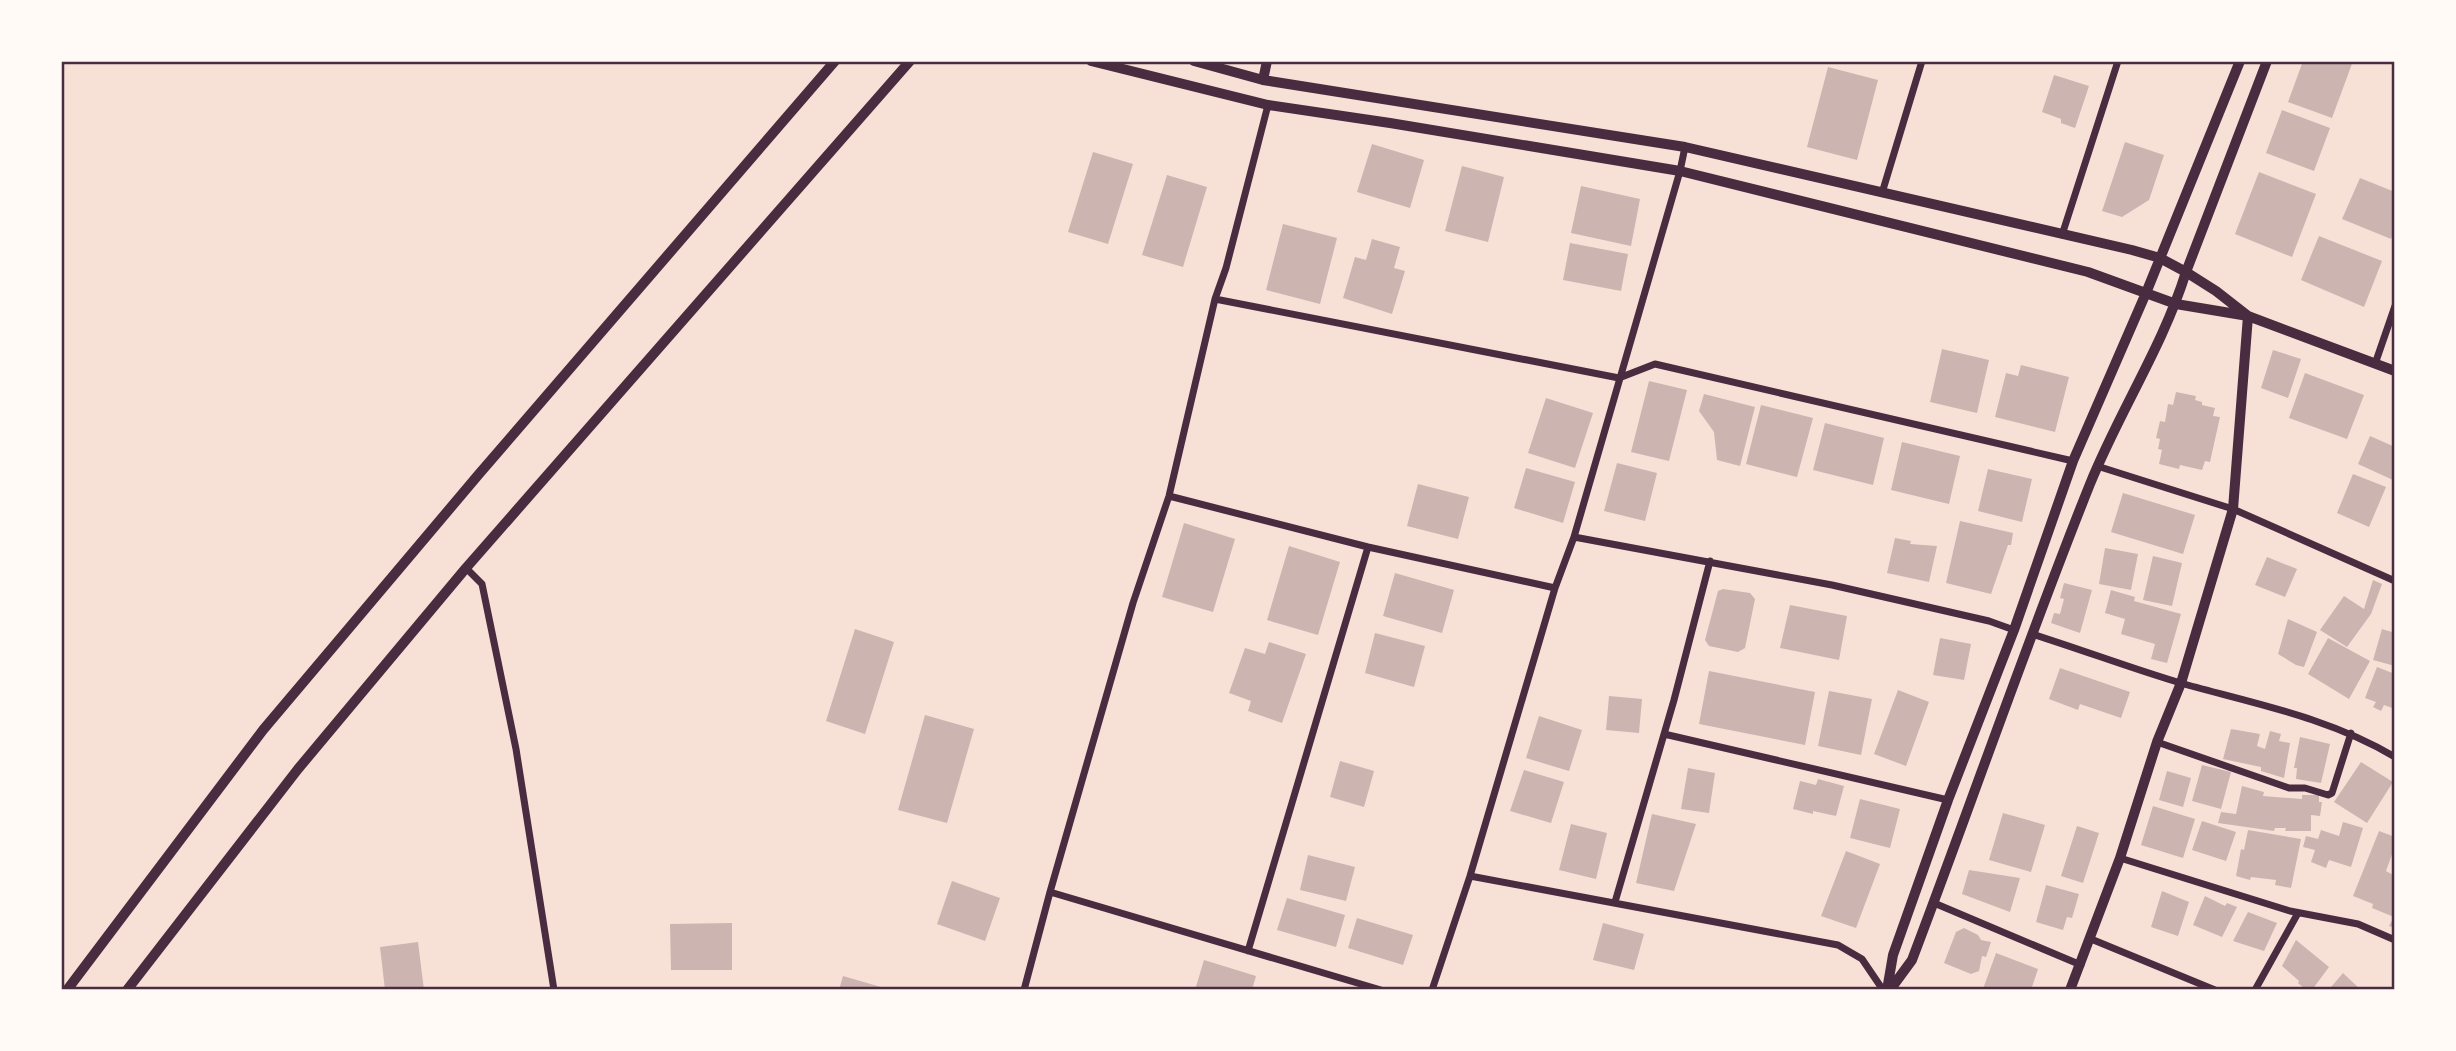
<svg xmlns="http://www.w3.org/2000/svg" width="2456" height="1051" font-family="'Roboto Condensed',sans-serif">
	<rect width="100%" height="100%" fill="#f7e1d7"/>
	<!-- building -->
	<path fill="#ccb4b1" d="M2303 61H2353L2332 118 2288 102Z
		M1828 67 1878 80 1857 160 1807 147Z
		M2054 75 2089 86 2075 128 2061 123V119L2042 112Z
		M2282 110 2330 128 2314 171 2266 153Z
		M2125 142 2164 155 2149 200 2122 217 2102 211Z
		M1372 144 1424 160 1410 208 1357 192Z
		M1093 152 1133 164 1108 244 1068 232Z
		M1462 166 1504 177 1488 242 1445 231Z
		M2259 172 2316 194 2292 257 2235 234Z
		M1167 175 1207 187 1183 267 1142 255Z
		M2360 178 2395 192V230L2391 239 2342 219Z
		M1581 186 1640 199 1631 246 1571 233Z
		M1283 224 1337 238 1320 304 1266 290Z
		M2319 236 2382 261 2364 307 2301 280Z
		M1372 239 1400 247 1394 268 1405 271 1392 314 1343 298 1355 257 1366 260Z
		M1570 243 1628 254 1621 291 1563 280Z
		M1942 349 1989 360 1977 413 1930 402Z
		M2273 350 2301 359 2288 398 2261 388Z
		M2021 365 2069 377 2055 432 1995 417 2006 373 2018 376Z
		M2305 373 2364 395 2347 439 2289 418Z
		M1649 381 1687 390 1669 461 1631 452Z
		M2176 392 2196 396 2195 400 2202 402V405L2215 408 2213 416 2220 417 2210 462 2205 461 2202 470 2180 465 2179 469 2159 464 2162 450 2158 449 2160 439 2156 438 2160 421 2165 422 2168 404 2173 405Z
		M1704 394 1755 407 1740 466 1717 460 1714 432 1699 411Z
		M1546 398 1593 413 1575 468 1528 453Z
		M1761 405 1813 418 1797 477 1746 464Z
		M1825 423 1884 438 1873 485 1813 470Z
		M2370 436 2395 447 2393 480 2358 464Z
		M1902 442 1960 456 1949 504 1891 490Z
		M1617 463 1657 473 1645 521 1604 511Z
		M1526 468 1575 482 1563 523 1514 508Z
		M1988 469 2032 479 2022 522 1978 511Z
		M2353 474 2386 487 2369 527 2337 513Z
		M1418 484 1469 497 1458 539 1407 526Z
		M2123 493 2195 515 2183 554 2111 532Z
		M1960 521 2013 533 2011 545H2008L1991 594 1946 583Z
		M1184 523 1235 539 1213 612 1162 597Z
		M1895 538 1911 541 1910 544 1937 546 1929 582 1887 573Z
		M1289 546 1340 562 1318 635 1267 620Z
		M2105 548 2138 554 2131 590 2099 584Z
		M2153 556 2182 563 2172 606 2143 600Z
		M2267 557 2297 569 2285 597 2255 585Z
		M1395 573 1454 590 1442 633 1383 616Z
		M2373 580 2382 584 2371 614 2347 647 2320 630 2344 596 2364 609Z
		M2064 583 2092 590 2080 633 2051 623 2054 613 2060 614 2064 599 2060 598Z
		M1723 589 1750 593 1755 599 1745 648 1738 652 1709 646 1705 640 1718 591Z
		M2111 590 2135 597 2134 601 2181 614 2167 663 2151 659 2155 644 2121 634 2125 619 2105 613Z
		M1790 605 1847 616 1839 660 1780 648Z
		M2288 619 2317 632 2304 667 2296 665 2278 654Z
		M855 629 894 642 865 734 826 721Z
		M2382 629 2395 633V666L2373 660Z
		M1375 633 1425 646 1414 687 1365 673Z
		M1940 638 1971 644 1964 680 1933 675Z
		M2328 638 2370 661 2349 699 2308 674Z
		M1269 642 1306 654 1282 723 1248 711 1251 701 1229 693 1245 648 1265 654Z
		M2377 667 2395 674V709L2384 705 2381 711 2373 707 2376 702 2365 698Z
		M2060 668 2130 692 2121 718 2080 704 2078 710 2049 699Z
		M1709 671 1815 692 1805 745 1699 724Z
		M1898 690 1929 702 1906 766 1874 754Z
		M1829 691 1872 699 1861 755 1818 746Z
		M1609 696 1642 699 1639 733 1606 730Z
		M925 715 974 729 947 823 898 810Z
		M1539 716 1582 730 1569 771 1526 758Z
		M2231 729 2260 734 2257 746 2265 749 2270 731 2281 734 2279 741 2290 743 2284 778 2261 771V767L2223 759Z
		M2300 737 2330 744 2321 783 2296 779 2297 768H2294Z
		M1340 761 1374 771 1364 807 1330 797Z
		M2361 762 2393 782 2367 823 2334 802Z
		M2202 765 2231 772 2221 809 2192 801Z
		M1688 768 1715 773 1709 813 1681 809Z
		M1524 770 1564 782 1551 823 1510 811Z
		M2167 771 2191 778 2183 807 2159 800Z
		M1818 779 1844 786 1836 816 1813 811V814L1793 809 1800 781 1816 785Z
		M2242 786 2264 792 2263 796 2302 799V795H2319V802H2322L2320 816 2311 815V831H2285L2286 828H2275L2274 831 2218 823 2221 812 2236 814Z
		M1860 799 1900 809 1890 848 1850 838Z
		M2153 806 2195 819 2183 858 2141 845Z
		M2003 813 2045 825 2031 872 1989 860Z
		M1652 814 1696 824 1674 891 1636 883Z
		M2202 821 2236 832 2226 861 2192 850Z
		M2343 822 2363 828 2351 867 2329 860 2326 868 2311 862 2315 850 2303 847 2306 836 2318 839 2321 830 2339 836Z
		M1571 824 1607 833 1596 879 1559 870Z
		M2077 826 2099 833 2083 883 2061 876Z
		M2248 830 2301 839 2291 888 2275 885 2276 880 2251 877 2250 880 2236 876 2241 849 2244 850Z
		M2379 831 2395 837V846L2386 871 2395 876V928L2389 926 2394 917 2372 908 2373 904 2353 896Z
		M1846 851 1880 864 1856 928 1821 916Z
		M1308 855 1355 867 1346 901 1300 890Z
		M1969 870 2020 878 2010 912 1962 894Z
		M952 881 1000 898 985 941 937 924Z
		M2046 885 2079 894 2072 918 2067 917 2063 930 2036 922Z
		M2162 891 2189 902 2178 936 2151 927Z
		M2205 896 2225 906 2227 903 2237 907 2222 937 2193 925Z
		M1287 898 1345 915 1336 947 1277 930Z
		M2248 912 2277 923 2264 951 2233 941Z
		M1357 918 1413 935 1403 965 1348 948Z
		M732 923V970H671L670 924Z
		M1603 923 1644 934 1634 970 1593 960Z
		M1964 928 1978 935 1981 940 1991 942 1986 957 1982 956 1979 971 1971 974 1944 963 1956 932Z
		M2296 940 2329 967 2312 990H2306L2298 983 2299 981 2282 966Z
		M418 942 424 990H385L380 947Z
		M1996 953 2038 969 2031 990 1983 989Z
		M1204 960 1256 976 1252 990H1195Z
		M2343 973 2361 990H2334L2331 987Z
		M843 976 881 987 880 990H839Z"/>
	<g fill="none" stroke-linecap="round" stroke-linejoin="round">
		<!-- minor -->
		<path stroke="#4a2c40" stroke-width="7" d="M1882 193 1922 61
			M2062 235 2118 61
			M1215 299 1619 378 1655 364 2073 461
			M2375 364 2395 306
			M2097 466 2233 509 2395 581
			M1169 496 1368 547 1555 588
			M1574 537 1832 585 1989 621 2014 630
			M466 568 482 584 516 749 554 990
			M2032 634C2083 650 2133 669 2184 684 2256 704 2330 718 2395 757
			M1664 734 1948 800
			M2157 742 2289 788H2305L2328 795 2332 793 2351 733
			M2120 858 2290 911 2358 924 2395 940
			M1470 876 1838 945 1862 959 1883 990
			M1050 892 1381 990
			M1615 902 1674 700 1710 561
			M1934 903 2081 965
			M2091 939 2215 990
			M1248 951 1368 547
			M1024 990 1050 892 1133 603 1169 496 1215 299 1226 268 1268 105
			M1432 990 1470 876 1555 588 1574 537 1680 171 1685 147
			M2255 990 2298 913"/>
		<!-- tertiary -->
		<path stroke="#4a2c40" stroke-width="10" d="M1091 61 1268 105 1390 123 1680 171 2088 272 2176 304 2248 316 2233 509 2181 683 2157 742 2120 858 2070 990
			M1194 61 1263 80 1685 147 2132 250 2160 258 2186 272 2216 291 2248 316 2395 371
			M1263 80 1267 61
			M1887 990 1893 955 1948 800 2014 630 2073 461 2146 293 2240 61
			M1890 990 1912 960C1972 802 2027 641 2090 484 2119 412 2163 346 2186 272L2267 61"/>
		<!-- secondary -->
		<path stroke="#4a2c40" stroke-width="10" d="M67 990 263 730 479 474 835 61
			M127 990 298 769 466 568 910 61"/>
	</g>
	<!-- border -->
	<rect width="2456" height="1051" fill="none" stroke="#fffaf5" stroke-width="126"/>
	<rect x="63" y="63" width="2330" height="925" fill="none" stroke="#4a2c40" stroke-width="2.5"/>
</svg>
